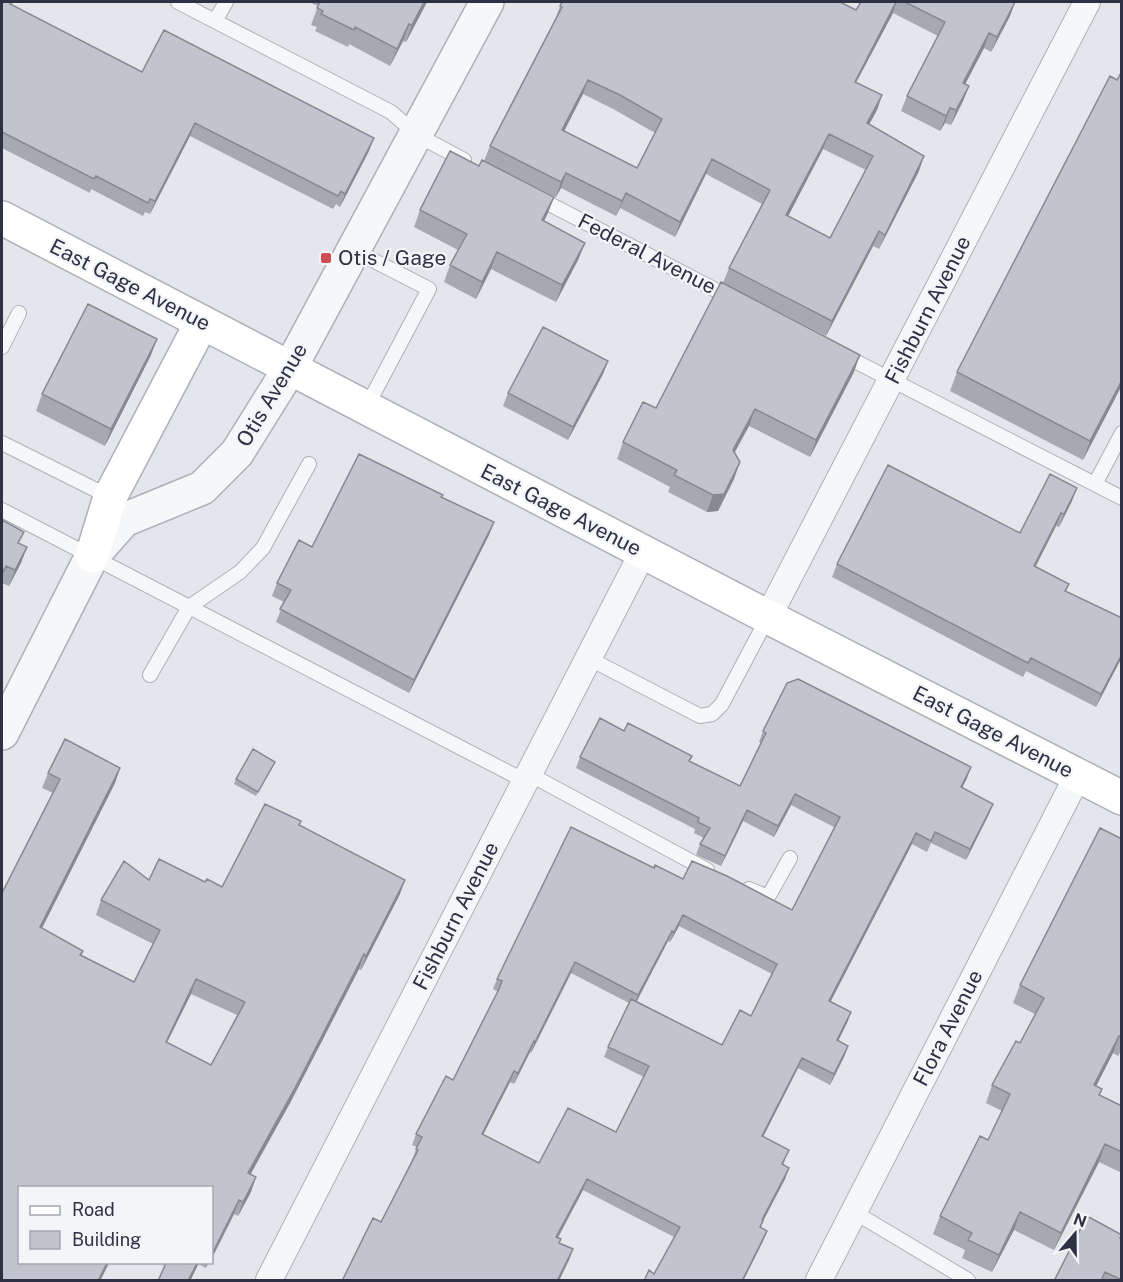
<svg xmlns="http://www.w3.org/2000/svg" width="1123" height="1282" font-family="'Public Sans',sans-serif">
	<rect width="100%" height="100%" fill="#e4e6eb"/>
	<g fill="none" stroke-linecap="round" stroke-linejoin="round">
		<!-- service casing -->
		<g stroke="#adb0b9" stroke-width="16">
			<path id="service" d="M178 2 391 112 417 135 464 160
				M215 21 226 2
				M534 196 733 299
				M355 251 429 289 366 408
				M2 347 19 313
				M841 354 1122 498
				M2 443 110 497
				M1095 484 1122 433
				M2 510 525 781
				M588 658 700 716 712 714 722 704 768 617
				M150 675 189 607 240 572 263 548 309 464
				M529 774 707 870
				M749 889 768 897 790 858
				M854 1212 968 1280"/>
		</g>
		<!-- minor casing -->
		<g stroke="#adb0b9" stroke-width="28">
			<path id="minor" d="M768 617 1087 2
				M269 1280 643 552
				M819 1280 1078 775"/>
		</g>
		<!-- tertiary casing -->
		<g stroke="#adb0b9" stroke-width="36">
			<path id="tertiary" d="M2 733 92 556 124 520 202 488 237 453 290 368 487 2"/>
		</g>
		<!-- secondary casing -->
		<g stroke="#adb0b9" stroke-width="36">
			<path id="secondary" d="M2 218 768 617 1122 798
				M92 556 110 497 202 322"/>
		</g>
		<!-- service -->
		<use href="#service" stroke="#f6f7f9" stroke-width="14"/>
		<!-- minor -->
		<use href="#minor" stroke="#f6f7f9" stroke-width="26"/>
		<!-- tertiary -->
		<use href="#tertiary" stroke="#f6f7f9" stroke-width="33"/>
		<!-- secondary -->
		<use href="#secondary" stroke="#fff" stroke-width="33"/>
	</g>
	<!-- wall -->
	<path fill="#a6a9b1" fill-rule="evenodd" d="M2 2H13L12 5 142 72 369 151 340 207 336 204 333 209 190 136 150 214 145 212 143 216 91 189 90 193 2 148Z
		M309 2H427L406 42 403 41 390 66 349 44 348 47 315 31 317 27 311 25 318 6Z
		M861 2H1015L1010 16 991 52 984 48 965 84 969 86 963 101 951 125 945 123 940 131 901 111 907 96 938 36 893 13 856 82 882 95 877 110 869 124 919 171 879 249 873 246 826 336 723 283 729 268 762 204 706 174 675 237 620 208 616 216 561 188 556 197 484 161 490 146 555 20 560 6 856 10ZM583 94 615 110 655 133 637 168 564 131ZM823 149 866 170 830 238 788 216Z
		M1122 71V385L1083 460 950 391 957 372Z
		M479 166 554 197 544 221 585 243 578 260 556 302 491 269 476 299 444 282 450 265 458 250 414 227 420 210Z
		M151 355 105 446 36 411 42 394Z
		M608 361 603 374 568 440 503 406 508 393Z
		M854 372 810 457 749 426 735 452 734 479 718 511 707 512 668 492 670 487 617 459 623 442 656 408Z
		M442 498 494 522 489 535 409 693 276 622 284 602 272 596 277 583 312 547Z
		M1072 501 1059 527 1056 526 1036 566 1069 584 1066 592 1122 618V656L1096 707 1026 671 1023 677 832 577 837 564 1020 533Z
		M2 520 20 544 27 547 21 563 9 586 2 583Z
		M624 731 690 761 740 786 761 743 759 742 763 731 967 778 962 788 993 804 989 814 966 860 931 843 927 852 912 844 831 1001 851 1012 847 1023 838 1041 848 1046 844 1057 830 1085 798 1068 763 1137 785 1161 783 1165 789 1168 785 1179 763 1220 761 1227 763 1241 743 1281H644L654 1274 674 1237 583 1190 558 1238 559 1243 573 1249 569 1260 381 1222 412 1160 417 1147 412 1145 416 1134 453 1080 498 992 493 989 497 979 654 868 683 879 792 910 834 827 791 805 774 837 743 821 721 866 696 855 700 844 704 838 694 833 695 829 576 768 580 757ZM679 926 772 974 751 1016 722 1045 637 1001 668 941 670 942ZM571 973 629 1003 608 1047 604 1057 644 1077 616 1132 539 1163 483 1134 510 1082 514 1084 530 1052 531 1053Z
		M275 762 256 796 234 784 236 779Z
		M120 768 115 783 42 928 83 951 82 955 134 982 153 944 96 915 101 900 149 880 205 882 222 887 299 825 400 894 361 970 359 969 290 1103 250 1174 251 1192 238 1216 234 1214 212 1258V1188L20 1263H109L100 1281H2L53 793 42 788 48 773ZM191 994 237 1015 211 1065 167 1043Z
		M1122 839V1049L1118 1056 1113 1053 1096 1086 1102 1089 1100 1095 1122 1106V1173L1099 1162 1054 1250 1014 1230 992 1272 962 1258 965 1250 933 1234 940 1216 988 1140 1002 1111 986 1103 992 1085 1020 1043 1035 1014 1013 1003 1020 985Z
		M1121 1238 1122 1281H1054Z
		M158 1263H209L206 1268 198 1264 190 1281H158L165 1266Z"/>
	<!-- shaded-wall -->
	<path fill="#878990" d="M424 2H427L406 42 412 25Z
		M896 2 893 13 849 96 855 82Z
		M1015 2 1010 16 991 52 997 37Z
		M409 24 403 41 390 66 397 49Z
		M989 33 984 48 958 98 963 83Z
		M588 80 583 94 557 145 562 130Z
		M969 86 963 101 951 125 956 110Z
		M882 95 877 110 862 138 867 123Z
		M950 108 945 123 940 131 946 116Z
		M195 123 190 136 150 214 155 201Z
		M829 134 823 149 781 230 786 215Z
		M374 138 369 151 340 207 345 194Z
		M924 156 919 171 879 249 885 235Z
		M712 159 706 174 675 237 680 222Z
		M566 173 561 188 556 197 561 182Z
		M626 193 620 208 616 216 622 201Z
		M554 197 548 213 536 237 542 220Z
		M879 231 873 246 826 336 832 321Z
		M585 243 578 260 556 302 562 285Z
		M497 252 491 269 476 299 482 282Z
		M157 339 151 355 105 446 111 429Z
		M860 355 854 372 810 457 816 440Z
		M608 361 603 374 568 440 573 427Z
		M1122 380V385L1083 460 1090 441Z
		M755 409 749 426 727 466 733 450Z
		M740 462 734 479 718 511 707 512 713 495Z
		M1077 488 1072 501 1059 527 1064 514Z
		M1061 513 1056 526 1029 579 1034 566Z
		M494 522 489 535 409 693 414 680Z
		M27 547 21 563 9 586 15 570Z
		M1122 654 1120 661 1096 707 1101 694Z
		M971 767 967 778 957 798 961 787Z
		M120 768 115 783 35 942 40 927Z
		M795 794 791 805 774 837 778 826Z
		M993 804 989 814 966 860 970 849Z
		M747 810 743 821 721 866 725 856Z
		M916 833 912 844 825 1012 829 1001Z
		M405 880 400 894 361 970 366 956Z
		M683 915 679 926 670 942 674 932Z
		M672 931 668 941 634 1006 638 995Z
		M364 954 359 969 290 1103 243 1188 248 1173Z
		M575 962 571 973 531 1053 535 1042Z
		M196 979 191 994 160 1056 166 1042Z
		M851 1012 847 1023 833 1051 837 1040Z
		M1119 1036 1113 1053 1088 1102 1094 1085Z
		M534 1041 530 1052 514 1084 518 1073Z
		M848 1046 844 1057 830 1085 834 1074Z
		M802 1058 798 1068 758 1147 762 1136Z
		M514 1071 510 1082 478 1145 482 1134Z
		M1105 1144 1099 1162 1054 1250 1061 1233Z
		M789 1168 785 1179 758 1231 762 1220Z
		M256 1177 251 1192 238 1216 243 1202Z
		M587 1179 583 1190 552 1248 556 1237Z
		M239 1200 234 1214 212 1258V1254Z
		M1020 1212 1014 1230 992 1272 999 1255Z
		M767 1231 763 1241 743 1281H742Z
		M573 1249 569 1260 559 1281H557Z
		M107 1263H109L100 1281H98Z
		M197 1263H199L190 1281H188Z"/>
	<!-- building -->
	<path fill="#c1c4ce" stroke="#878990" stroke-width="1.5" fill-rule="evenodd" d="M2 2H11L10 4 142 72 164 30 374 138 345 194 341 191 338 196 195 123 155 201 150 199 148 203 96 176 94 179 2 132Z
		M320 2H424L412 25 409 24 397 49 355 27 354 30 321 14 323 11 317 8Z
		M562 2H840L856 10 861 2H896L855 82 882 95 867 123 924 156 885 235 879 231 832 321 729 268 770 190 712 159 680 222 626 193 622 201 566 173 561 182 490 146 562 7 560 6ZM588 80 620 95 662 119 637 168 562 130ZM829 134 873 156 830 238 786 215Z
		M905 2H1015L997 37 989 33 963 83 969 86 956 110 950 108 946 116 907 96 945 22Z
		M1122 71V380L1090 441 957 372 1110 76 1117 80Z
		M450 151 479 166 482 160 554 197 542 220 585 243 562 285 497 252 482 282 450 265 467 234 420 210Z
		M721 282 860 355 816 440 755 409 733 450 740 462 724 494 713 495 674 475 677 470 623 442 643 402 656 408Z
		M88 304 157 339 111 429 42 394Z
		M543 327 608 361 573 427 508 393Z
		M359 454 443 495 441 497 494 522 414 680 280 609 291 590 277 583 299 540 312 547Z
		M888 465 1020 533 1050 474 1077 488 1064 514 1061 513 1034 566 1069 584 1065 591 1122 618V654L1101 694 1031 658 1028 663 837 564Z
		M2 520 24 532 18 543 27 547 15 570 6 566 2 574Z
		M798 679 971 767 961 787 993 804 970 849 935 832 931 841 916 833 829 1001 851 1012 837 1040 848 1046 834 1074 802 1058 762 1136 789 1150 782 1164 789 1168 762 1220 763 1221 760 1227 767 1231 742 1281H644L649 1270 654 1274 680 1227 587 1179 556 1237 561 1239 559 1243 573 1249 557 1281H342L373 1218 381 1222 418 1150 416 1149 422 1137 416 1134 446 1076 453 1080 499 989 502 981 497 979 571 827 654 868 655 865 683 879 692 861 727 876 792 910 840 817 795 794 778 826 747 810 725 856 700 844 710 828 698 822 699 818 580 757 600 718 624 731 628 723 692 756 689 761 740 786 766 733 763 731 787 683ZM683 915 777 964 751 1016 740 1010 722 1045 631 999 608 1047 649 1066 616 1132 568 1108 539 1163 482 1134 514 1071 518 1073 534 1041 535 1042 575 962 638 995 672 931 674 932Z
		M65 739 120 768 40 927 83 951 80 955 134 982 160 930 101 900 124 861 149 880 159 859 205 882 207 879 222 887 265 804 301 821 299 825 405 880 366 956 364 954 295 1088 248 1173 256 1177 243 1202 239 1200 212 1254V1188H20V1263H107L98 1281H2V893L60 779 48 773ZM196 979 245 1002 211 1065 166 1042Z
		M253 749 275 762 258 792 236 779Z
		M1100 828 1122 839V1037L1119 1036 1094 1085 1102 1089 1099 1095 1122 1106V1152L1105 1144 1061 1233 1020 1212 999 1255 968 1240 972 1233 940 1216 980 1136 988 1140 1010 1094 992 1085 1016 1041 1020 1043 1044 998 1020 985Z
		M1087 1216 1122 1235 1120 1238 1122 1239V1280L1105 1272 1101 1281H1054Z
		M166 1263H197L188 1281H158Z"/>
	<!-- markers -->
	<rect fill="#cb4e52" stroke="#f3f5f8" stroke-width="2" x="320" y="252" width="12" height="12" rx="3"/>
	<g text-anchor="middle" stroke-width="4.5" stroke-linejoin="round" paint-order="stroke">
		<!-- street labels -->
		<g font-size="21" fill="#2c3143" stroke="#f3f5f8">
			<text transform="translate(647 254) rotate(27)" y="7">Federal Avenue</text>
			<text transform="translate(130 285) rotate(27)" y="7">East Gage Avenue</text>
			<text transform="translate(928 310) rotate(-63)" y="7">Fishburn Avenue</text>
			<text transform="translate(272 395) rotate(-59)" y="7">Otis Avenue</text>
			<text transform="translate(561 510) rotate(27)" y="7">East Gage Avenue</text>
			<text transform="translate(993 732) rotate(27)" y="7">East Gage Avenue</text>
			<text transform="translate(456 916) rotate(-63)" y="7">Fishburn Avenue</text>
			<text transform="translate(948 1028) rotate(-63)" y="7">Flora Avenue</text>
		</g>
		<!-- poi labels -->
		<g font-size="21" fill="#2c3143" stroke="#f3f5f8" text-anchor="start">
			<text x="338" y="265">Otis / Gage</text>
		</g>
	</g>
	<!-- border -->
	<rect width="1123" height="1282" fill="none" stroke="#2c3143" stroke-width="6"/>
	<!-- legend -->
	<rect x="18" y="1186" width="195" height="78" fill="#f3f5f8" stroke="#a3a7b0" stroke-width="1.5"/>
	<rect x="30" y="1206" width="30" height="9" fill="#ffffff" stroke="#a3a7b0" stroke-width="1.5"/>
	<text x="72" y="1216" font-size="18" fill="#2c3143">Road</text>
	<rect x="30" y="1231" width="30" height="18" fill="#c1c4ce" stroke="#a3a7b0" stroke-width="1.5"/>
	<text x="72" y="1246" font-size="18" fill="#2c3143">Building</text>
	<!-- north arrow -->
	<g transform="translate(1075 1234) rotate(20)" stroke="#f3f5f8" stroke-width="4.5" paint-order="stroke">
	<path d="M0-4.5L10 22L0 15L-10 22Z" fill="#2c3143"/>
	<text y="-9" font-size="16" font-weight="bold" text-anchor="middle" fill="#2c3143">N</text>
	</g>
</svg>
